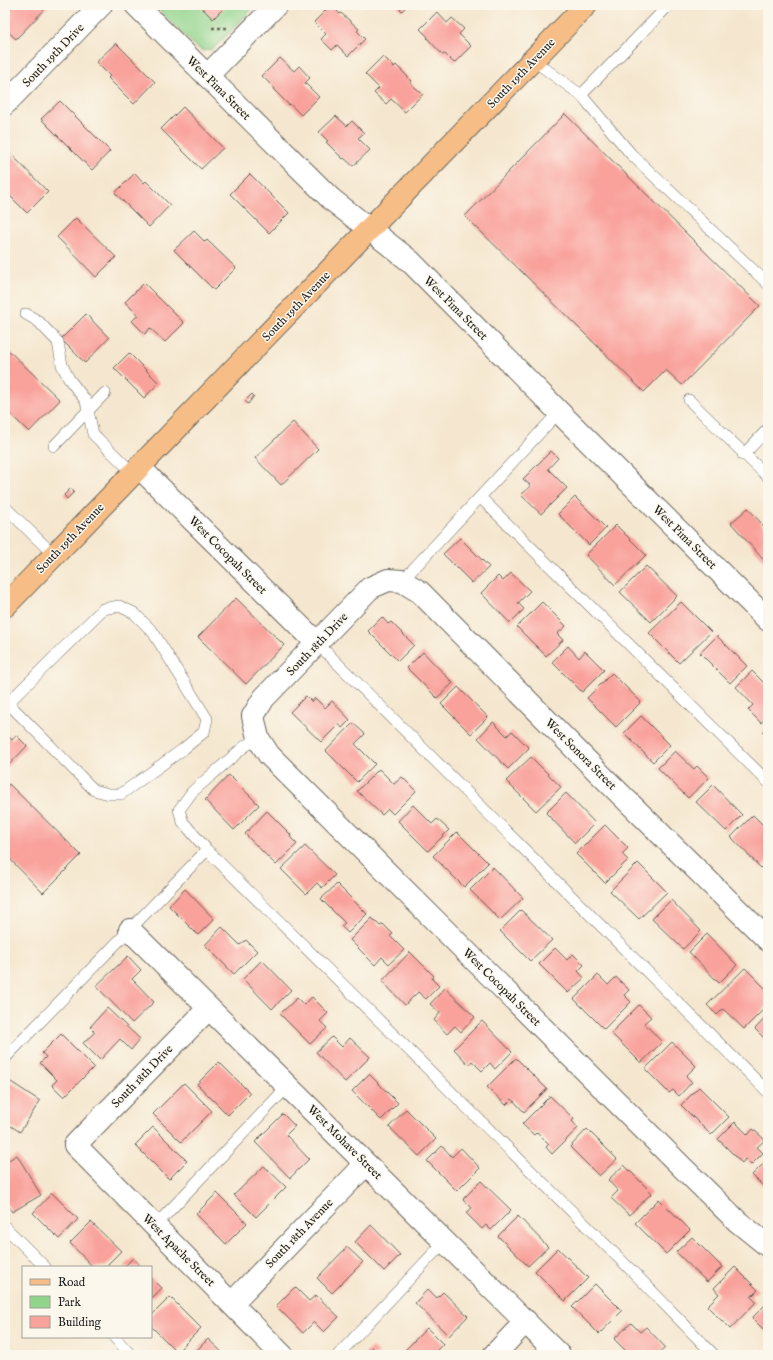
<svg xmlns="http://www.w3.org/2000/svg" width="773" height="1360" font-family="'IM FELL English',serif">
	<rect width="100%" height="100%" fill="#fbf7ec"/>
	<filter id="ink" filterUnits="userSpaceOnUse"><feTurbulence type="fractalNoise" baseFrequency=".025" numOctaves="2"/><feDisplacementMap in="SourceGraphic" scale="8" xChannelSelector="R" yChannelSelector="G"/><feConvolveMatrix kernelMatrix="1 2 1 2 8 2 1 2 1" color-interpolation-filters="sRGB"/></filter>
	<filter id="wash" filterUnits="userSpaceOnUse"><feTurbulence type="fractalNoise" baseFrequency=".012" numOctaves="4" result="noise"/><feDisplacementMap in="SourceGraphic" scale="16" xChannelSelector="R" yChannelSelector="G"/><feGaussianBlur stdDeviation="0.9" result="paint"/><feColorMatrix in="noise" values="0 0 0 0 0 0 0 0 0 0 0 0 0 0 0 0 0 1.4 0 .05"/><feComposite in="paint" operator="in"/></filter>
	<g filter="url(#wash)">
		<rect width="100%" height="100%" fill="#f5e7cf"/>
		<!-- green -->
		<path fill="#91d48c" stroke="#567854" d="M154 5H256L213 49 203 51 195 46Z"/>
		<g id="blocks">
			<!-- building -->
			<path fill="#f9a19b" d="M14 5H49L16 39 5 29V14Z
				M199 5H227L213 19Z
				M331 5 340 14 341 13 359 29 357 31 365 39 348 56 337 45 332 50 321 39 326 34 314 22Z
				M396 5H408L402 11Z
				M437 12 447 23 452 18 464 29 459 34 471 46 454 63 445 54 443 55 427 38 428 37 420 29Z
				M116 43 155 82 134 104 108 78 110 76 96 62Z
				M383 56 394 67 396 65 412 81 410 83 423 94 405 112 391 99 386 104 374 93 379 88 365 74Z
				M280 58 294 71 299 66 310 78 305 83 319 97 301 115 290 104 289 105 273 89 274 88 262 76Z
				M60 101 110 151 92 170 41 119Z
				M183 107 223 148 201 169 161 129Z
				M565 114 760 306 682 385 666 370 644 392 465 216Z
				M336 116 347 126 352 121 364 133 358 138 370 150 353 166 344 158 343 159 326 142 328 141 319 132Z
				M9 152 48 192 27 213 5 191V156Z
				M135 173 144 183 146 181 170 205 149 227 115 193Z
				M250 174 289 213 269 233 230 194Z
				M76 218 116 257 96 277 57 237Z
				M194 231 205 242 207 240 236 268 214 290 174 250Z
				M144 283 184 323 165 342 150 328 145 334 132 321 138 315 125 302Z
				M86 314 109 338 85 363 61 339Z
				M5 347 60 400 29 432 5 409Z
				M129 353 159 383 144 398 114 368Z
				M252 394 254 396 248 404 245 401Z
				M293 422 318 449 281 485 255 458Z
				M551 451 558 458 548 469 567 488 541 514 521 495 531 486 523 479Z
				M71 488 74 492 67 499 64 495Z
				M575 497 606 528 589 545 558 514Z
				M748 508 768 531V565L731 523Z
				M616 525 646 555 615 585 586 555Z
				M460 538 489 567 472 583 443 554Z
				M646 566 677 596 651 622 620 592Z
				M511 573 530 591 518 603 524 609 510 623 481 593 498 576 503 581Z
				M236 598 284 645 246 684 198 637Z
				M542 602 566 626 557 634 563 640 546 656 517 627Z
				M681 602 711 632 679 663 649 633Z
				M382 617 388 624 391 622 414 645 398 661 368 631Z
				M717 636 747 666 730 683 700 653Z
				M568 646 579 658 585 651 604 670 582 692 552 662Z
				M423 652 453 683 437 698 407 668Z
				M752 671 768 687V716L761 723 748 710 753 705 736 687Z
				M612 673 641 702 616 727 587 698Z
				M458 687 488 717 471 734 441 704Z
				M306 696 312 702 315 698 325 708 332 701 350 720 342 728 339 724 321 742 290 712Z
				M641 716 670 745 653 762 624 733Z
				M493 722 507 736 512 731 529 748 508 769 478 738Z
				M353 723 365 734 355 744 375 764 357 782 326 751Z
				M768 728V737L763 732Z
				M5 733 12 740 16 735 27 746 5 769Z
				M675 751 694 769 697 766 709 778 688 798 658 768Z
				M531 757 561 787 536 811 506 781Z
				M379 769 394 784 402 777 416 791 393 814 388 809 382 815 357 791Z
				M229 775 259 805 234 830 205 800Z
				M9 784 81 855 43 893 5 854V789Z
				M713 785 742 815 726 831 696 802Z
				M566 793 595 823 575 843 546 813Z
				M413 805 432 824 437 819 449 830 428 851 398 821Z
				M267 811 291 835 290 837 297 844 276 865 245 834Z
				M753 815 768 830V861L761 868 731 837Z
				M605 825 628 848 622 854 628 860 605 883 576 854Z
				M457 832 488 863 464 887 433 856Z
				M305 846 335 875 322 888 317 883 306 894 281 869Z
				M638 863 667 892 639 919 610 891Z
				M493 867 523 898 500 920 470 890Z
				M337 884 367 914 348 933 341 926 345 923 321 899Z
				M185 889 214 919 198 935 169 906Z
				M671 900 701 931 683 949 652 919Z
				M521 910 552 940 530 961 500 931Z
				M372 918 380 926 383 924 393 934 390 936 404 950 389 964 382 957 375 965 350 940Z
				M222 927 240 945 246 940 257 951 234 974 205 945Z
				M707 934 737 965 719 983 689 952Z
				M555 948 567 960 573 954 584 965 578 971 584 978 568 993 539 964Z
				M410 952 434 976 432 979 439 986 426 999 418 992 405 1005 382 981Z
				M128 956 141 970 132 979 154 1002 132 1023 96 986Z
				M262 960 291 990 272 1009 243 979Z
				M745 968 768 991V1005L744 1029 723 1009 717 1015 707 1005Z
				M598 975 608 985 616 977 629 990 624 995 631 1002 604 1029 574 999Z
				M445 988 475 1017 461 1032 455 1026 447 1034 434 1020 440 1013 430 1004Z
				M312 997 328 1013 320 1021 327 1028 310 1044 280 1014 297 998 304 1005Z
				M639 1005 651 1017 644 1023 662 1042 641 1063 611 1033Z
				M107 1008 140 1039 131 1050 120 1039 100 1060 83 1043 95 1032 90 1027Z
				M768 1015V1042L755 1029Z
				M482 1021 512 1052 495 1069 490 1063 482 1071 472 1061 469 1065 454 1049Z
				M61 1034 94 1067 64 1097 52 1085 57 1080 40 1063 46 1057 42 1053Z
				M332 1037 342 1047 350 1038 370 1057 345 1082 316 1052Z
				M672 1042 696 1066 686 1076 692 1082 679 1096 673 1090 669 1093 645 1069Z
				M516 1058 547 1089 524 1112 512 1099 506 1105 487 1087Z
				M219 1062 250 1093 228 1115 197 1084Z
				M369 1074 398 1103 381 1120 352 1091Z
				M8 1080 40 1101 20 1132 5 1122V1085Z
				M184 1083 212 1111 181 1142 153 1114Z
				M699 1087 729 1117 711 1135 681 1105Z
				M550 1096 574 1119 572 1121 578 1128 552 1154 546 1147 549 1144 537 1132 534 1135 522 1124Z
				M406 1109 436 1139 419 1156 389 1127Z
				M283 1114 295 1126 286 1135 309 1159 290 1178 255 1142Z
				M735 1122 748 1135 753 1129 765 1140 757 1147 763 1153 751 1165 745 1159 742 1163 718 1139Z
				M153 1127 187 1161 169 1179 135 1145Z
				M587 1129 617 1159 599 1176 570 1147Z
				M442 1146 452 1157 461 1148 480 1168 457 1191 427 1161Z
				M17 1155 41 1195 12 1212 5 1201V1162Z
				M768 1159V1191L752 1175Z
				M624 1165 652 1193 629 1215 611 1198 618 1191 608 1180Z
				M264 1166 286 1187 256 1217 234 1195Z
				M481 1181 511 1210 491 1230 486 1225 482 1229 466 1213 472 1208 463 1199Z
				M52 1193 78 1219 59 1239 33 1213Z
				M217 1193 247 1223 226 1244 196 1214Z
				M659 1199 690 1230 666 1254 635 1223Z
				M518 1216 548 1247 528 1266 498 1236Z
				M91 1222 121 1251 105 1267H93L70 1243Z
				M371 1225 400 1255 384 1271 355 1242Z
				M692 1237 722 1267 707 1282 676 1252Z
				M347 1247 363 1262 332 1293 317 1278Z
				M558 1248 588 1278 565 1301 535 1271Z
				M133 1258 141 1267H124Z
				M735 1267 758 1290 751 1297 756 1302 730 1329 707 1306 719 1294 714 1288Z
				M151 1277 162 1288 151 1299Z
				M595 1284 622 1311 599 1334 572 1307Z
				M295 1287 309 1301 316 1295 339 1317 324 1332 314 1322 303 1333 276 1306Z
				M428 1289 437 1298 443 1292 468 1316 449 1336 415 1303Z
				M170 1297 201 1328 177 1352 151 1326V1316Z
				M768 1302V1334L752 1318Z
				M631 1323 640 1332 646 1327 665 1347 656 1355H630L614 1339Z
				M427 1328 443 1344 432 1355H400Z
				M208 1339 225 1355H192Z
				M372 1347 379 1355H364Z"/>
		</g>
	</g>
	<g filter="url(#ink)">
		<use href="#blocks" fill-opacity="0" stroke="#68635b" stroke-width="1"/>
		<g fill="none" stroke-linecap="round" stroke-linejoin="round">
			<!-- service casing -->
			<g stroke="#68635b" stroke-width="12">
				<path id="service" d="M533 60 581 95 631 154 768 284
					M581 95 669 5
					M26 314 38 321 58 342 62 365 69 379 86 401 93 434 133 473
					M689 400 768 477
					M54 446 105 393
					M743 455 768 429
					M480 497 768 782
					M5 507 54 555
					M402 581 559 412
					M317 643 768 1092
					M5 700 94 790 109 794H121L182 750 204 732 207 719 153 632 134 613 119 606 103 609 8 703
					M258 738 245 746 192 792 179 810 183 822 207 850 641 1280 714 1355
					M5 1058 207 850
					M155 1226 288 1086
					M5 1227 45 1267
					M114 1337 131 1355
					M338 1355 445 1241"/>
			</g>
			<!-- minor casing -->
			<g stroke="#68635b" stroke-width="24">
				<path id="minor" d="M136 5 331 199 410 261 559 412 768 620
					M207 76 276 5
					M5 104 101 5
					M139 467 317 643
					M130 930 559 1355
					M768 940 600 774 420 592 402 581 388 580 370 588 264 698 253 716 258 738 269 755 683 1168 737 1221 768 1246
					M209 1008 75 1145 282 1355
					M232 1303 366 1164
					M494 1355 526 1321"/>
			</g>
			<!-- primary casing -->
			<g stroke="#68635b" stroke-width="24">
				<path id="primary" d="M5 606 586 5"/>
			</g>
			<!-- path -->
			<path stroke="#68635b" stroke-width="2.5" stroke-dasharray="3 3" stroke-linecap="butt" d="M212 28H227"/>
			<!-- service -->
			<use href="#service" stroke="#fff" stroke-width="11"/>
			<!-- minor -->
			<use href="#minor" stroke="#fff" stroke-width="22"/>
			<!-- primary -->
			<use href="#primary" stroke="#f6be86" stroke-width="22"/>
		</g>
	</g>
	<g text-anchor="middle" stroke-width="3" stroke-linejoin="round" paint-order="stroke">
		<!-- street labels -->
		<g font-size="12" fill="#1c1c1c" stroke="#fbf7ec">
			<text transform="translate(53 55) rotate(-46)" y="4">South 19th Drive</text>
			<text transform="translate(521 73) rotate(-46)" y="4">South 19th Avenue</text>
			<text transform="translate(219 88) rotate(45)" y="4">West Pima Street</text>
			<text transform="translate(296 306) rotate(-46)" y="4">South 19th Avenue</text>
			<text transform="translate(456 308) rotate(45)" y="4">West Pima Street</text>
			<text transform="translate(685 537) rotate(45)" y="4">West Pima Street</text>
			<text transform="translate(70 538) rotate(-46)" y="4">South 19th Avenue</text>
			<text transform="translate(228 555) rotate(45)" y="4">West Cocopah Street</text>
			<text transform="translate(317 644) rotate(-46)" y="4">South 18th Drive</text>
			<text transform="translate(581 754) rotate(45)" y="4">West Sonora Street</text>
			<text transform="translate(502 987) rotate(45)" y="4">West Cocopah Street</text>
			<text transform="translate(142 1076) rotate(-46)" y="4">South 18th Drive</text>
			<text transform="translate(345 1142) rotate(45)" y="4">West Mohave Street</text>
			<text transform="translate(299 1233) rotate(-46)" y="4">South 18th Avenue</text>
			<text transform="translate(179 1250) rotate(45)" y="4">West Apache Street</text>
		</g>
	</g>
	<!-- margin -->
	<rect width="773" height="1360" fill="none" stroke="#fbf7ec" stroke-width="20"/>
	<!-- legend -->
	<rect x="22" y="1266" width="130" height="72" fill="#fbf7ec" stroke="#a29f99"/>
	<rect x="30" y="1279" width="20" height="6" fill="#f6be86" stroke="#a29f99"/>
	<text x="58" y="1286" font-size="12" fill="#1c1c1c">Road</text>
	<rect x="30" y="1296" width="20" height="12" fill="#91d48c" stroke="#a29f99"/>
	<text x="58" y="1306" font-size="12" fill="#1c1c1c">Park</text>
	<rect x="30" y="1316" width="20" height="12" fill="#f9a19b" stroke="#a29f99"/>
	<text x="58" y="1326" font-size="12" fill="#1c1c1c">Building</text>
</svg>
